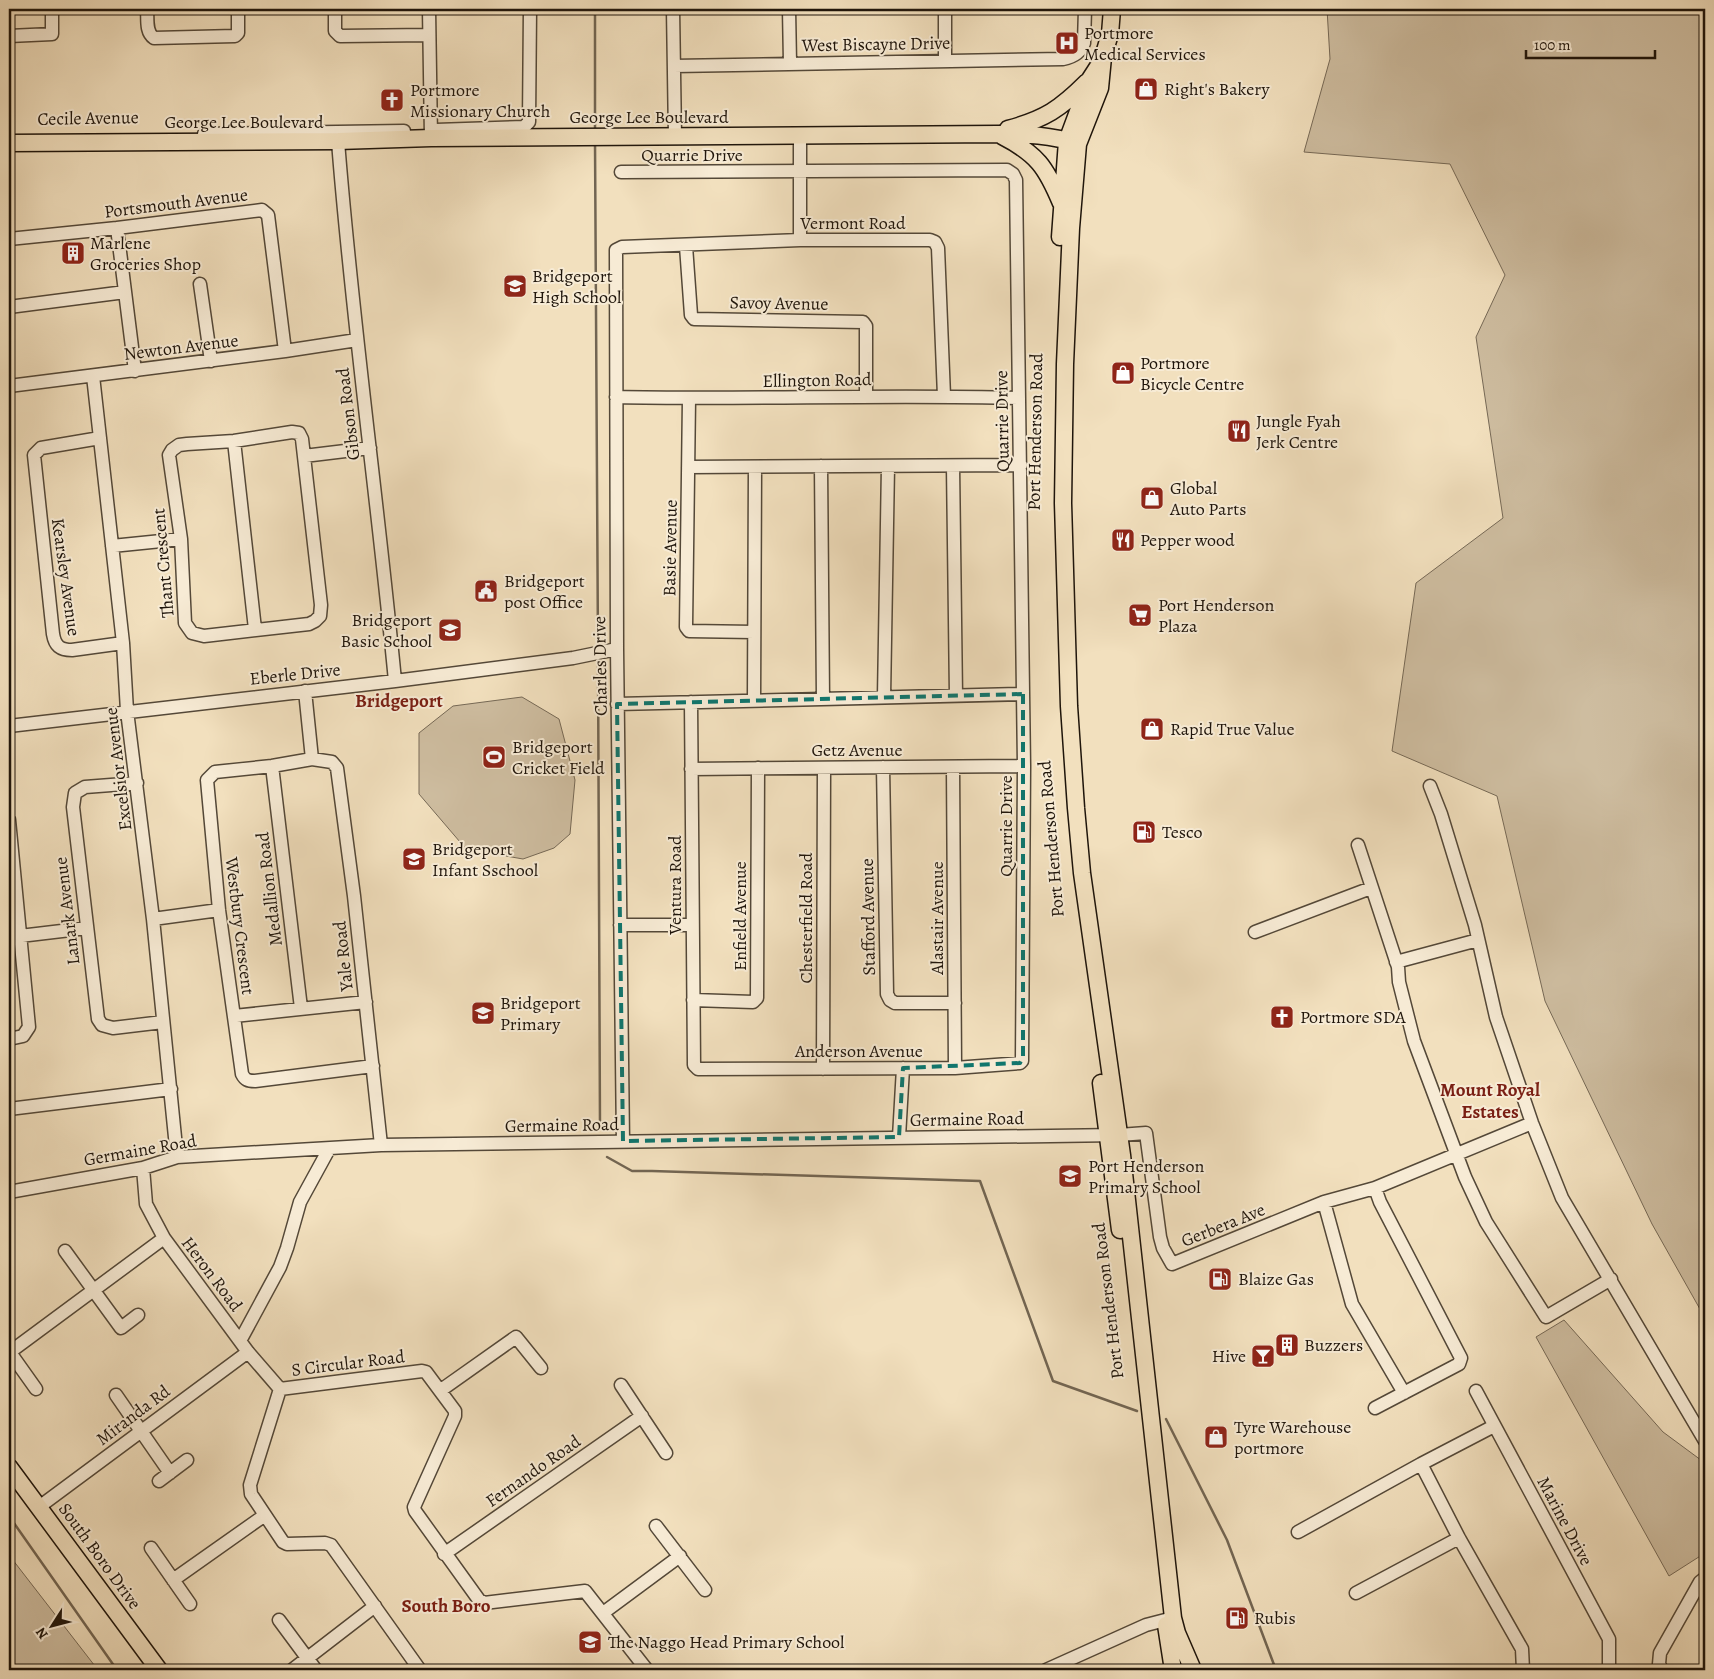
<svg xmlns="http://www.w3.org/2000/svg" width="1714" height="1679" font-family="Alegreya,serif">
	<rect width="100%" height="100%" fill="#f2e0be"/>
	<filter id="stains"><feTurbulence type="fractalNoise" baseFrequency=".004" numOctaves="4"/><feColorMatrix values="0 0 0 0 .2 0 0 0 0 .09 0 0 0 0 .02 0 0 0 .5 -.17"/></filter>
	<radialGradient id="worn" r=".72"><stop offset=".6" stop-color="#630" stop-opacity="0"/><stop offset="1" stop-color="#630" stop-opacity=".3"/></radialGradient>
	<!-- green -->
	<path fill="#cebda0" stroke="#766956" d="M1327 9H1705V1318L1652 1224 1545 1001 1497 796 1392 751 1416 583 1503 518 1476 337 1505 275 1450 164 1304 152 1330 59Z
		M522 697 559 719 575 780 570 834 554 848 523 859 466 849 419 794V733L453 706Z
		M1564 1320 1663 1432 1705 1463V1553L1669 1576 1536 1337Z
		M9 1555 98 1670H9Z"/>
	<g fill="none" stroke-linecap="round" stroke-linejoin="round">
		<!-- stream -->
		<path stroke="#726552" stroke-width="2.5" d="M595 9V132
			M595 142 598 649
			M598 657 600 1128
			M607 1157 632 1171H652L980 1181 1053 1381 1137 1411
			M1166 1419 1227 1540 1276 1670
			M9 1516 117 1670"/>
		<!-- minor casing -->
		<g stroke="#544838" stroke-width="15">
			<path id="minor" d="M147 9C148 18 145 32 154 38L235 36 238 33V9
				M335 9V31L340 36 429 35
				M429 9 431 138
				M673 9 675 137
				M789 9 790 63
				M9 36 52 34V9
				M945 61V9
				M674 66 1063 59C1073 57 1081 52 1084 43L1085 9
				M436 130 524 127 529 122 530 9
				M204 134 404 131
				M338 141C352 322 378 501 395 681
				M621 172 1007 170 1013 174 1016 180 1024 766 1022 1061 1020 1063 955 1068 698 1069 694 1065 691 702
				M117 228 135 371
				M9 239 117 228 262 210 268 215 285 351
				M800 240V137
				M686 246 691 315 694 319 863 322 866 326V396
				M200 284 211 361
				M9 307 125 292
				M93 376 123 643 127 711 153 919 177 1157
				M9 386 285 351 357 340
				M616 397C750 400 885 394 1019 398
				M689 399 686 627 689 631 754 632
				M292 432 299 433 302 439 321 605 320 616 315 621 309 624 204 636 192 633 185 623 181 539 169 455 172 450 179 445 187 444 234 441Z
				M100 438 41 448 34 455 53 634C55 646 60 650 72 650L123 643
				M234 441 255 629
				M304 456 370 448
				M821 466 823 699
				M953 466 956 696
				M688 467 1021 465
				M112 546 181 539
				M305 691 312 759
				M884 697 888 466
				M754 700 755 467
				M617 704 1023 694
				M9 726 395 681 573 658 617 649
				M272 766 301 1008
				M883 767 887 994 890 1000 895 1003H955
				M953 767 955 1068
				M691 769 1024 766
				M137 783 85 787 75 793 73 807 98 1019 102 1025 113 1028 163 1022
				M1430 786 1441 814 1475 925 1496 1017 1532 1123 1562 1198 1705 1441
				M9 820 29 1027 23 1036 9 1039
				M1358 845 1398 967 1399 982 1414 1041 1465 1177 1486 1222 1546 1317 1611 1279
				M153 919 219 910
				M620 925H692
				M1255 932 1371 888
				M20 936 87 928
				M1396 962 1478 940
				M693 1000 753 1002 757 998 758 768
				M234 1016 366 1002
				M373 1066 255 1081C248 1081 245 1080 242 1074L219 910 207 780 215 772 272 766 312 759 332 762 337 768 354 896 381 1145
				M823 1069 824 768
				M9 1109 171 1089
				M899 1137 903 1068
				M623 1141 617 649 616 250 622 247 800 240H930L935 242 938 248 944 396
				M143 1168 146 1204 164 1238 248 1352 280 1389
				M9 1192 143 1168 177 1157 381 1145 1119 1135 1146 1133 1160 1237 1163 1248 1172 1264 1324 1202 1375 1188 1532 1123
				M1324 1202 1352 1304 1404 1393
				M65 1251 121 1328 138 1315
				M240 1341 280 1267 287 1248 300 1202 329 1149
				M9 1351 36 1389
				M10 1352 164 1238
				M621 1385 666 1453
				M280 1389 422 1371 426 1372 455 1411V1416L414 1507 415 1511 479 1600 484 1603 585 1591 647 1670
				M280 1389 250 1485 251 1494 283 1542 287 1544 325 1543 331 1545 420 1670
				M441 1390 516 1337 541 1368
				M1476 1391 1609 1639V1670
				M116 1395 170 1473
				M1375 1408 1459 1364 1461 1358 1380 1202 1375 1188
				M1421 1464 1459 1538 1522 1649 1523 1670
				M159 1481 187 1460
				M39 1507 248 1352
				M656 1526 705 1590
				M1298 1532 1421 1464 1494 1426
				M151 1548 190 1604
				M444 1554 642 1416
				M173 1580 265 1515
				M1356 1593 1459 1538
				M603 1613 680 1556
				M279 1620 316 1670
				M292 1670 375 1606
				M1046 1670 1146 1625 1173 1618
				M1662 1670 1659 1664 1660 1653 1700 1582 1705 1578"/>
		</g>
		<!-- major casing -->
		<g stroke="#1f150b" stroke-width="19">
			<path id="major" d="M1112 9 1110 34 1103 57 1100 88 1078 144 1071 228 1065 364 1063 503 1069 706 1076 808 1082 873 1122 1155 1173 1618 1177 1633 1193 1670
				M1008 129C1045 119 1060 109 1087 82
				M1002 136C1037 154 1046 167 1061 203
				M9 143 338 141 431 138 998 134C1026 134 1051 135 1078 144
				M1060 237 1067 141 1090 79 1101 62
				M1101 1083 1120 1230
				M9 1467 159 1670
				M1166 1625 1173 1670"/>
		</g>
		<!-- minor -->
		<use href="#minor" stroke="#f7ebd5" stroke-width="12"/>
		<!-- major -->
		<use href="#major" stroke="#f2e0be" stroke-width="16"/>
	</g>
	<!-- marked area -->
	<path fill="none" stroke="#0f766e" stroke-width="4" stroke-dasharray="10 6" stroke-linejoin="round" d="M1023 694V1057L1020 1063 903 1068 899 1137 623 1141 617 704Z"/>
	<!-- icons -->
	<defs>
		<g id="hospital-square" transform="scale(1.25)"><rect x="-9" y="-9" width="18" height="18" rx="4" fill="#8f2418" stroke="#f7ebd5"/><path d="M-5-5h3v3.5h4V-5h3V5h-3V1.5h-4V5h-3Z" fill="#fff"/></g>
		<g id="shop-square" transform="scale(1.25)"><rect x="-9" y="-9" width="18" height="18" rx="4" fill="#8f2418" stroke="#f7ebd5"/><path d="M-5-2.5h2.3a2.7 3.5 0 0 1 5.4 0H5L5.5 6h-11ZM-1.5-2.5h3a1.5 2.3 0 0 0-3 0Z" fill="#fff"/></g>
		<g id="church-square" transform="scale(1.25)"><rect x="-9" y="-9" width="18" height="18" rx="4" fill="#8f2418" stroke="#f7ebd5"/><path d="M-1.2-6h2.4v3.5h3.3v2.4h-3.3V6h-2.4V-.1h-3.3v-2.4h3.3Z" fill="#fff"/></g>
		<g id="building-square" transform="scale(1.25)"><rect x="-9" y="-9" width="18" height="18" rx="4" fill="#8f2418" stroke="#f7ebd5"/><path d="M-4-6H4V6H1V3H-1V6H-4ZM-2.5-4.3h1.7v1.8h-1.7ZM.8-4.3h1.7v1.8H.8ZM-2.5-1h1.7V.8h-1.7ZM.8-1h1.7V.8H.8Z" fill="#fff"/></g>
		<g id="school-square" transform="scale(1.25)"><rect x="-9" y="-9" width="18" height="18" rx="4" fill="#8f2418" stroke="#f7ebd5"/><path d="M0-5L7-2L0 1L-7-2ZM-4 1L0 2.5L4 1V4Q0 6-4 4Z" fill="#fff"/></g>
		<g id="restaurant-square" transform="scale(1.25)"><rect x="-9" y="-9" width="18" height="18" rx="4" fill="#8f2418" stroke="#f7ebd5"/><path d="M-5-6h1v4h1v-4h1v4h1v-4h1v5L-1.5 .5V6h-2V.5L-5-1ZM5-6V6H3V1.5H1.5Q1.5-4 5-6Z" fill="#fff"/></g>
		<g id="civic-square" transform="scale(1.25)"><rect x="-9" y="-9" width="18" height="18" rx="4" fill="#8f2418" stroke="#f7ebd5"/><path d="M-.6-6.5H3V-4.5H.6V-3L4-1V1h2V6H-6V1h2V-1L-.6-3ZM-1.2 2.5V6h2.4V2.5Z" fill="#fff"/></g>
		<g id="supermarket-square" transform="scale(1.25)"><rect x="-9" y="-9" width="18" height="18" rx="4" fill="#8f2418" stroke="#f7ebd5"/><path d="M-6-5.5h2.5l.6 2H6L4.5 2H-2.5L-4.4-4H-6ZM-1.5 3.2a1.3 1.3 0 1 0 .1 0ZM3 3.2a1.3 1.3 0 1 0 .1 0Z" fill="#fff"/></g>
		<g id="stadium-square" transform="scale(1.25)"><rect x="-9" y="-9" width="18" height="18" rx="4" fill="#8f2418" stroke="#f7ebd5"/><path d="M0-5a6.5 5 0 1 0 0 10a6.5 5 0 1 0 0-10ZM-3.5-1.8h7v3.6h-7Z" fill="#fff"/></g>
		<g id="fuel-square" transform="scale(1.25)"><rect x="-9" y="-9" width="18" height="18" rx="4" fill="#8f2418" stroke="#f7ebd5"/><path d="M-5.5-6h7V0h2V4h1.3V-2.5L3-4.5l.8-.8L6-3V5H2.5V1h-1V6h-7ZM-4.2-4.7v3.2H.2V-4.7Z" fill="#fff"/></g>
		<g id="bar-square" transform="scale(1.25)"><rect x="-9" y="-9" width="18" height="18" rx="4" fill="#8f2418" stroke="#f7ebd5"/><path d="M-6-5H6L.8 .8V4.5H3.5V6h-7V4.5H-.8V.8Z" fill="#fff"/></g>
	</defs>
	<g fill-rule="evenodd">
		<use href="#hospital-square" x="1067" y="43"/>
		<use href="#shop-square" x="1146" y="89"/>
		<use href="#church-square" x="392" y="100"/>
		<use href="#building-square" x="73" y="253"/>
		<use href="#school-square" x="515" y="286"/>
		<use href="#shop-square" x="1123" y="373"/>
		<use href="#restaurant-square" x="1239" y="431"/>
		<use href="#shop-square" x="1152" y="498"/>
		<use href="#restaurant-square" x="1123" y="540"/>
		<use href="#civic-square" x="486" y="591"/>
		<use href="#supermarket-square" x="1140" y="615"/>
		<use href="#school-square" x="450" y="630"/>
		<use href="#shop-square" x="1152" y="729"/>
		<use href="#stadium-square" x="494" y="757"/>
		<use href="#fuel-square" x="1144" y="832"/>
		<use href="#school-square" x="414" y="859"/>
		<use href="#school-square" x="483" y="1013"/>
		<use href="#church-square" x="1282" y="1017"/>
		<use href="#school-square" x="1070" y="1176"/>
		<use href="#fuel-square" x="1220" y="1279"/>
		<use href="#building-square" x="1287" y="1345"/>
		<use href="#bar-square" x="1263" y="1356"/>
		<use href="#shop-square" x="1216" y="1437"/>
		<use href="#fuel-square" x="1237" y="1618"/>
		<use href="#school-square" x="590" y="1642"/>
	</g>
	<g text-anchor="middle" stroke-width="4" stroke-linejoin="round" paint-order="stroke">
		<!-- poi labels -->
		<g font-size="18" fill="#1f150b" stroke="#f7ebd5" text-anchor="start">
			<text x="1084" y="39">Portmore<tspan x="1084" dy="21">Medical Services</tspan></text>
			<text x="1164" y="95">Right's Bakery</text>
			<text x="410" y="96">Portmore<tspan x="410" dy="21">Missionary Church</tspan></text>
			<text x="90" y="249">Marlene<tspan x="90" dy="21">Groceries Shop</tspan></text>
			<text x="532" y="282">Bridgeport<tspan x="532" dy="21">High School</tspan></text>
			<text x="1140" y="369">Portmore<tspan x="1140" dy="21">Bicycle Centre</tspan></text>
			<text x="1256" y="427">Jungle Fyah<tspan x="1256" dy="21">Jerk Centre</tspan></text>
			<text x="1170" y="494">Global<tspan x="1170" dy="21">Auto Parts</tspan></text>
			<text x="1140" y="546">Pepper wood</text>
			<text x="504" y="587">Bridgeport<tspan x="504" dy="21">post Office</tspan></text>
			<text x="1158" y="611">Port Henderson<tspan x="1158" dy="21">Plaza</tspan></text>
			<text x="432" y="626" text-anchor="end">Bridgeport<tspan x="432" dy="21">Basic School</tspan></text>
			<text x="1170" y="735">Rapid True Value</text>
			<text x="512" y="753">Bridgeport<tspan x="512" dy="21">Cricket Field</tspan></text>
			<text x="1162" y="838">Tesco</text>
			<text x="432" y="855">Bridgeport<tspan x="432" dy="21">Infant Sschool</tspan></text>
			<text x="500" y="1009">Bridgeport<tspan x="500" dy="21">Primary</tspan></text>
			<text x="1300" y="1023">Portmore SDA</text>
			<text x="1088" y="1172">Port Henderson<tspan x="1088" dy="21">Primary School</tspan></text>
			<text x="1238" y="1285">Blaize Gas</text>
			<text x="1304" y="1351">Buzzers</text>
			<text x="1246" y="1362" text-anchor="end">Hive</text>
			<text x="1234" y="1433">Tyre Warehouse<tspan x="1234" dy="21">portmore</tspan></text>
			<text x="1254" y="1624">Rubis</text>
			<text x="608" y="1648">The Naggo Head Primary School</text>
		</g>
		<!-- street labels -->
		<g font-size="18" fill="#1f150b" stroke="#f7ebd5">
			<text transform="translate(876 44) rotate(-1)" y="6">West Biscayne Drive</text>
			<text x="649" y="123">George Lee Boulevard</text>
			<text transform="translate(88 118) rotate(-1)" y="6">Cecile Avenue</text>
			<text x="244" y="128">George Lee Boulevard</text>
			<text x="692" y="161">Quarrie Drive</text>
			<text transform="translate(176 203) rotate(-7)" y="6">Portsmouth Avenue</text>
			<text x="853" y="229">Vermont Road</text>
			<text transform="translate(779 303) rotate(1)" y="6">Savoy Avenue</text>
			<text transform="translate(181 347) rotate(-7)" y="6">Newton Avenue</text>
			<text transform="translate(817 380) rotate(-1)" y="6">Ellington Road</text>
			<text transform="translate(348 414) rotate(-97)" y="6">Gibson Road</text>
			<text transform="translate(1002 421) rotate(-91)" y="6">Quarrie Drive</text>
			<text transform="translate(1035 432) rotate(-89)" y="6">Port Henderson Road</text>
			<text transform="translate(670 548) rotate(-89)" y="6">Basie Avenue</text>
			<text transform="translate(163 563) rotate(-95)" y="6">Thant Crescent</text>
			<text transform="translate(66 577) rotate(82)" y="6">Kearsley Avenue</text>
			<text transform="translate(600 666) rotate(-91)" y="6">Charles Drive</text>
			<text transform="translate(295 674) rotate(-6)" y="6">Eberle Drive</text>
			<text x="857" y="756">Getz Avenue</text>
			<text transform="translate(118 769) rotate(-97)" y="6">Excelsior Avenue</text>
			<text transform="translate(1006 826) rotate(-90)" y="6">Quarrie Drive</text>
			<text transform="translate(1051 839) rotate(-95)" y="6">Port Henderson Road</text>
			<text transform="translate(675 885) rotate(-90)" y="6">Ventura Road</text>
			<text transform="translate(269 889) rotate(-97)" y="6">Medallion Road</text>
			<text transform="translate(67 911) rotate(-97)" y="6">Lanark Avenue</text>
			<text transform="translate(740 916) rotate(-90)" y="6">Enfield Avenue</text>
			<text transform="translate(868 917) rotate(-91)" y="6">Stafford Avenue</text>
			<text transform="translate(806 918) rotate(-90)" y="6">Chesterfield Road</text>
			<text transform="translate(937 918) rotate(-90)" y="6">Alastair Avenue</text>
			<text transform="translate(240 926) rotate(83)" y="6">Westbury Crescent</text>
			<text transform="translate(343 956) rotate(-96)" y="6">Yale Road</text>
			<text x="859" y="1057">Anderson Avenue</text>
			<text transform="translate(967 1119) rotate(-1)" y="6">Germaine Road</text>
			<text transform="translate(562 1125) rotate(-1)" y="6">Germaine Road</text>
			<text transform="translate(140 1150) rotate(-10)" y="6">Germaine Road</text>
			<text transform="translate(1223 1225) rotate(-22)" y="6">Gerbera Ave</text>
			<text transform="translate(212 1274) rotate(53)" y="6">Heron Road</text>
			<text transform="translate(1108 1301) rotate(-97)" y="6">Port Henderson Road</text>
			<text transform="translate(348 1363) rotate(-7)" y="6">S Circular Road</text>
			<text transform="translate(133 1415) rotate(-37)" y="6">Miranda Rd</text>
			<text transform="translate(533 1471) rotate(-35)" y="6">Fernando Road</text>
			<text transform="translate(1565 1521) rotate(62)" y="6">Marine Drive</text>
			<text transform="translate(100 1556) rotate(54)" y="6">South Boro Drive</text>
		</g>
		<!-- neighbourhood labels -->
		<g font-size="19" font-weight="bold" fill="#7a1f14" stroke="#f7ebd5">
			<text x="399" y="707">Bridgeport</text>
			<text x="1490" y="1096">Mount Royal<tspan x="1490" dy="22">Estates</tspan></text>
			<text x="446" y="1612">South Boro</text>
		</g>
	</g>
	<!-- margin -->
	<rect width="1714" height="1679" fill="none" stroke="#f2e0be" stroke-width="30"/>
	<rect x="10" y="10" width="1694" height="1659" fill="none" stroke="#1f150b" stroke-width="2.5"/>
	<rect x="15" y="15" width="1684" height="1649" fill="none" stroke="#1f150b"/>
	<!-- north arrow -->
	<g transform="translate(52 1626) rotate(234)" stroke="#f7ebd5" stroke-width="4" paint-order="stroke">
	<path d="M0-4L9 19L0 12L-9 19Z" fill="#1f150b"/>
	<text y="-8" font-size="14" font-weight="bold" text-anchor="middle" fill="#1f150b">N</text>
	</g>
	<!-- scale -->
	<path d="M1526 50v8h129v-8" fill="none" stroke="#1f150b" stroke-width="2.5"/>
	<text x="1534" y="50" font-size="15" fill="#1f150b" stroke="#f7ebd5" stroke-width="4" paint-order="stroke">100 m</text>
	<rect width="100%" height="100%" filter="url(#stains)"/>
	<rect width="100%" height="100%" fill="url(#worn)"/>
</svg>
